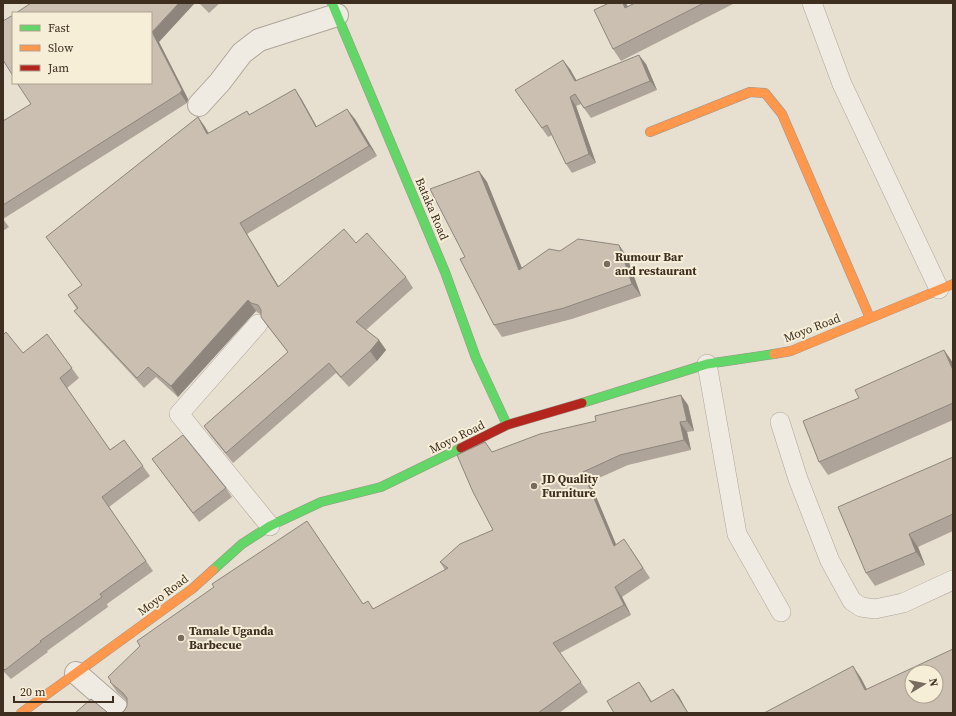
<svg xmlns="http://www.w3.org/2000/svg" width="956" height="716" font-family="'Source Serif 4',serif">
	<rect width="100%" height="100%" fill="#e7e0d1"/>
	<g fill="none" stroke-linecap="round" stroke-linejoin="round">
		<!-- lane casing -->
		<g stroke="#ada599" stroke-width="20">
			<path id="lane" d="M812 3 842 84 939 289
				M258 324 179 414 270 526
				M707 364 737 534 781 612
				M780 422 798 479 830 561 852 601 861 607 875 609 903 603 953 580"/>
		</g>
		<!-- street casing -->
		<g stroke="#ada599" stroke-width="24">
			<path id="street" d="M199 105 220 82 242 53 259 40 337 15
				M76 673 122 713"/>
		</g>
		<!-- fast casing -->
		<g stroke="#9c958a" stroke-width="10">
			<path id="fast" d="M332 3 445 272 476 358 507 425
				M582 403 707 364 774 354
				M213 570 242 544 270 526 321 502 381 487 461 448"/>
		</g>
		<!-- slow casing -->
		<g stroke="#9c958a" stroke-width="10">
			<path id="slow" d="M650 132 750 92 765 93 782 114 870 318
				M774 354 791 351 953 284
				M21 713 192 589 213 570"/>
		</g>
		<!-- jam casing -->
		<g stroke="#9c958a" stroke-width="10">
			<path id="jam" d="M461 448 507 425 582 403"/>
		</g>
		<!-- lane -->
		<use href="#lane" stroke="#efebe3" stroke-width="19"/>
		<!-- street -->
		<use href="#street" stroke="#efebe3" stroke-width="22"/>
		<!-- fast -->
		<use href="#fast" stroke="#63d668" stroke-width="9"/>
		<!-- slow -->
		<use href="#slow" stroke="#ff974d" stroke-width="9"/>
		<!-- jam -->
		<use href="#jam" stroke="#b3261e" stroke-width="9"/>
	</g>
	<!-- wall -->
	<path fill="#afa499" d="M199 3H220L209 13Z
		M626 3 628 7 635 3H735L621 61 613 49Z
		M159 42 188 99 187 103 3 219 9 227 3 231V121L31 104Z
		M646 64 657 90 591 118 581 104 576 106 596 163 572 173 566 164 552 135 548 137 515 90 570 69 576 81Z
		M295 89 302 100 317 127 355 119 377 156 247 234 278 286 356 243 406 277 413 288 366 330 379 340 386 350 377 361 349 387 336 373 233 463 211 436 204 426 288 352 268 327 261 317V314L258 313 256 311 178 397 156 377 144 388 82 321 74 311 77 309 68 295 82 285 46 237 198 117 205 127 209 133 247 111 250 115Z
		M479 171 487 182 522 268 560 251 619 245 627 257 641 296 572 319 502 337 494 325 465 257Z
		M47 334 79 378 67 388 110 450 124 440 150 476 109 507 153 571 107 604 108 607 47 651 48 652 11 679 3 671V335L23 353Z
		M944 350 953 363V420L828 475 819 462Z
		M688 405 694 431 687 432 691 450 628 465 590 482 616 545 631 549 650 578 622 597 631 615 560 653 588 692 559 713H121L124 711 127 706V701L117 692 110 682 111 681 108 677 314 531 363 604 368 601 373 609 445 570 440 562 493 530 492 452Z
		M953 457V531L918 547 925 565 875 586 866 573Z
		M152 459 226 488 232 497 199 522Z"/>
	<!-- shaded-wall -->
	<path fill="#8e867d" d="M179 3H195L159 42 188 99 187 103 180 93 152 32Z
		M623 3H626L629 9 625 8Z
		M639 55 646 64 657 90 650 81Z
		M563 60 570 69 582 90 575 81Z
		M295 89 302 100 323 138 316 127Z
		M570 97 576 106 596 163 589 154Z
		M347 109 355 119 377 156 369 146Z
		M198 117 205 127 214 145 207 134Z
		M479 171 487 182 527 281 519 270Z
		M240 223 247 234 285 297 278 287Z
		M619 245 627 257 641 296 632 284Z
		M248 300 256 311 178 397 171 386Z
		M379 340 386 350 377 361 370 351Z
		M944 350 953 363V370Z
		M681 395 688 405 694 431 687 421Z
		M680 422 687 432 691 450 684 440Z
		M583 472 590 482 621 556 614 546Z
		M909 534 918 547 925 565 916 552Z
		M615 587 622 597 631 615 624 605Z
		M853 666 861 678 873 701 865 690Z
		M639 682 644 689 657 710 651 702Z
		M673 689 679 696 688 713Z"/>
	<!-- building -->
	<path fill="#cbbfb2" stroke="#8e867d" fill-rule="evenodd" d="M31 3H179L152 32 182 90 180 93 3 205V121L31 104 17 83H151V13H16Z
		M609 3H623L625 8 635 3H704L613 49 594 10Z
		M13 15V76L3 60V21Z
		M639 55 650 81 584 108 575 94 570 97 589 154 566 164 547 125 542 128 515 90 563 60 575 81Z
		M295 89 316 127 347 109 369 146 240 223 278 287 344 229 356 243 367 233 406 277 356 322 379 340 370 351 341 377 329 363 226 453 204 426 288 352 261 317V310L258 305 251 303 248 300 171 386 148 367 137 378 74 311 78 308 68 295 82 285 46 237 198 117 207 134 247 111 249 115Z
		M479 171 519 270 549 249 560 251 578 239 619 245 632 284 564 308 494 325 460 259 465 257 430 189Z
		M6 332 23 353 47 334 72 368 60 378 110 450 124 440 143 466 102 497 146 561 100 594 102 597 40 641 41 642 5 670 3 668V335Z
		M944 350 953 370V403L819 462 803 421 859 398 855 390Z
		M681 395 687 421 680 422 684 440 620 455 583 472 614 546 624 539 643 568 615 587 624 605 553 643 581 682 538 713H121L124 711 127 706V698L123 693 110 682 111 681 108 677 140 646 137 641 214 587 212 584 307 521 363 604 368 601 373 609 448 568 440 562 460 544 493 530 473 492 457 455 485 442 492 452 540 434 596 421 595 416Z
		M183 435 226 488 193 513 152 459Z
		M953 457V514L909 534 916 552 866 573 838 507Z
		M953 649V713H764L853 666 865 690ZM912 672H936V696H912Z
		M639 682 651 702 673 689 688 713H614L607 701Z
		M91 699 107 712 108 713H75Z"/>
	<!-- markers -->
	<g fill="#786c5e" stroke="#f7eed8" stroke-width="1.5">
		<circle cx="607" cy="264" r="4"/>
		<circle cx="534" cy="486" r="4"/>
		<circle cx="181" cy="638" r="4"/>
	</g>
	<g text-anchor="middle" stroke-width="4" stroke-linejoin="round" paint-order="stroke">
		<!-- street labels -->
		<g font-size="12" fill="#3d2e20" stroke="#f7eed8">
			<text transform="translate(432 209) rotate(67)" y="4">Bataka Road</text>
			<text transform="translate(812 328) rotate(-21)" y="4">Moyo Road</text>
			<text transform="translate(457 437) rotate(-26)" y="4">Moyo Road</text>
			<text transform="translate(163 595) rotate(-37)" y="4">Moyo Road</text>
		</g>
		<!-- poi labels -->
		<g font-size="12" font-weight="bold" fill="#3d2e20" stroke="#f7eed8" text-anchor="start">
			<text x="615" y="261">Rumour Bar<tspan x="615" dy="14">and restaurant</tspan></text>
			<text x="542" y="483">JD Quality<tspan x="542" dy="14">Furniture</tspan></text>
			<text x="189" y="635">Tamale Uganda<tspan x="189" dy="14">Barbecue</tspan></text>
		</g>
	</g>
	<!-- border -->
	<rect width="956" height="716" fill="none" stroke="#3d2e20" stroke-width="8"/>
	<!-- legend -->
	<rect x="12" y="12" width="140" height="72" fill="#f7eed8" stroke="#ada18e"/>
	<rect x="20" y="25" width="20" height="6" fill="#63d668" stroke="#ada18e"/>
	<text x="48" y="32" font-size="12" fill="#3d2e20">Fast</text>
	<rect x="20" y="45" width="20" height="6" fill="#ff974d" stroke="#ada18e"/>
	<text x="48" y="52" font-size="12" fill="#3d2e20">Slow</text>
	<rect x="20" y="65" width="20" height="6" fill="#b3261e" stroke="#ada18e"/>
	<text x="48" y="72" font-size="12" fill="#3d2e20">Jam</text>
	<!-- north arrow -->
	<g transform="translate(924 684) rotate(80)"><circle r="19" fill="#f7eed8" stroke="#ada18e"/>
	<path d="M0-3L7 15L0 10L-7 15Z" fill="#786c5e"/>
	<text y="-6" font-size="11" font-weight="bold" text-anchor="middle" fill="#3d2e20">N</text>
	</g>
	<!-- scale -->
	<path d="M14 696v6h99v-6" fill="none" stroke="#3d2e20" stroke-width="2"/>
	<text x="20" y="696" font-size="12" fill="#3d2e20" stroke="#f7eed8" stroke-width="3" paint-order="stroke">20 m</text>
</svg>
